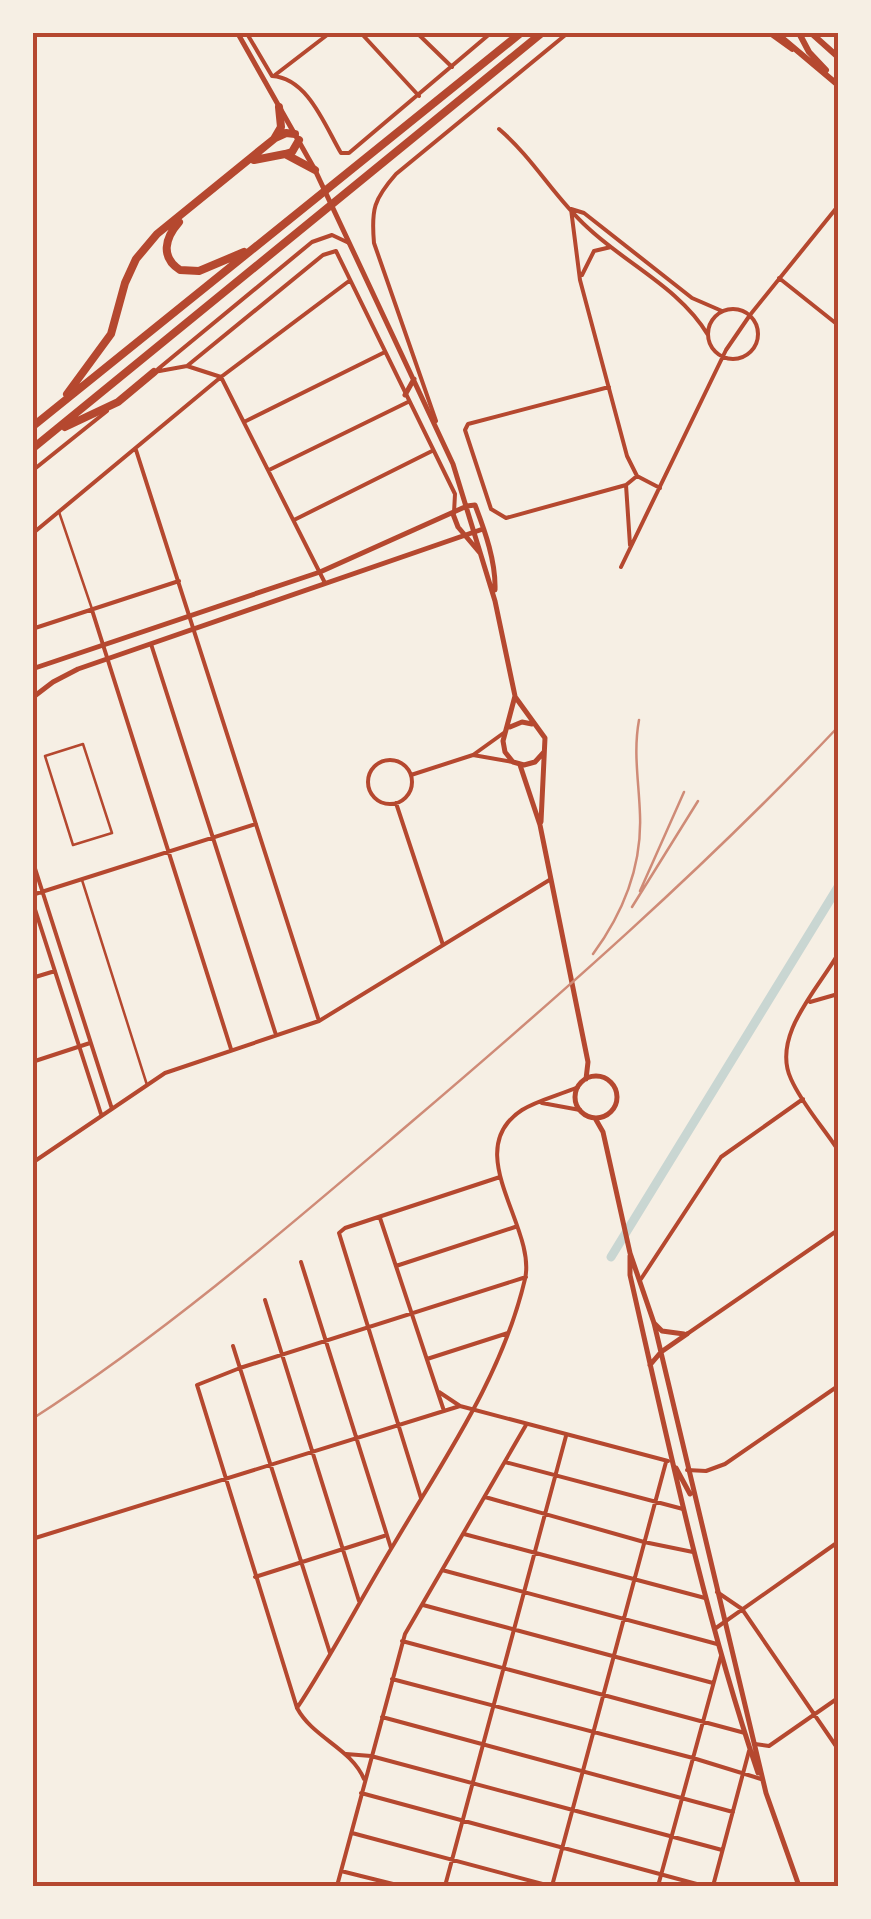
<svg xmlns="http://www.w3.org/2000/svg" width="871" height="1919" font-family="'Space Grotesk',sans-serif">
	<rect width="100%" height="100%" fill="#f6efe4"/>
	<g fill="none" stroke-linecap="round" stroke-linejoin="round">
		<!-- canal -->
		<path stroke="#c9d6d2" stroke-width="9" d="M611 1257 838 887"/>
		<!-- pedestrian -->
		<path stroke="#b5482f" stroke-width="2.5" d="M59 512 92 609
			M83 744 112 833 73 845 45 756Z
			M82 880 147 1085"/>
		<!-- minor -->
		<path stroke="#b5482f" stroke-width="4" d="M246 32 272 76C308 78 325 126 341 153H349L492 32
			M360 32 419 96
			M416 32 452 67
			M767 32 792 50
			M275 75 331 32
			M499 129C534 159 554 197 587 227 626 264 680 288 708 335
			M571 209 580 280 627 456 637 476 660 488
			M571 209 584 213 692 298 722 311
			M582 275 594 251 611 247
			M779 278 838 325
			M708 334a25 25 0 1 1 50 0a25 25 0 1 1-50 0Z
			M187 366 323 255 336 251 455 494 454 513
			M158 369 312 242 332 235 349 243
			M154 372 187 366 221 377 325 583
			M609 387 468 424 465 430 491 509 506 518 626 485 637 476
			M246 421 385 352
			M436 421 374 243C371 209 374 199 396 174L569 32
			M136 450 319 1021
			M269 470 408 402
			M32 471 107 411
			M626 485 630 545
			M294 520 432 451
			M32 534 221 377 349 281
			M621 567 726 350 750 315 838 206
			M92 610 231 1049
			M32 629 179 581
			M151 644 276 1035
			M473 755 513 762
			M368 782a22 22 0 1 1 44 0a22 22 0 1 1-44 0Z
			M411 775 473 755 505 732
			M396 803 443 945
			M32 859 112 1109
			M32 895 256 824
			M32 900 101 1114
			M838 954C818 989 771 1036 791 1079 802 1104 823 1127 838 1150
			M32 978 55 971
			M810 1002 838 994
			M32 1062 90 1043
			M542 1103 580 1110
			M32 1163 165 1073 319 1021 551 879
			M380 1218 444 1411
			M301 1262 391 1548
			M396 1266 515 1227
			M641 1279 721 1157 803 1099
			M265 1300 359 1601
			M687 1334 838 1230
			M233 1346 330 1653
			M427 1359 508 1333
			M439 1392 460 1406 668 1461
			M505 1462 683 1509
			M687 1470 706 1471 725 1464 838 1386
			M485 1497 644 1542 693 1552
			M421 1498 339 1233 345 1228 500 1177
			M464 1534 705 1598
			M32 1539 460 1406
			M442 1570 717 1644
			M255 1577 384 1536
			M717 1592 742 1609 838 1749
			M423 1605 713 1683
			M716 1628 838 1542
			M402 1641 745 1733
			M392 1679 693 1758 761 1779
			M297 1708C332 1655 361 1598 394 1544 444 1459 502 1377 525 1279 537 1227 459 1151 522 1110 538 1100 560 1095 578 1087
			M382 1717 733 1812
			M755 1744 769 1746 838 1698
			M346 1754 371 1756 722 1850
			M364 1779C351 1748 313 1738 297 1708L197 1385 240 1368 526 1277
			M361 1793 704 1886
			M352 1833 550 1886
			M341 1871 401 1886
			M337 1886 405 1634 526 1425
			M445 1886 566 1436
			M552 1886 666 1462
			M658 1886 721 1656
			M713 1886 749 1751"/>
		<!-- tertiary -->
		<path stroke="#b5482f" stroke-width="5" d="M237 32 315 170 453 464 495 601 515 696 503 741 505 752 513 762 524 765 535 762 544 752
			M405 395 414 379
			M467 506 475 505C485 531 496 562 495 590
			M453 514 458 527 480 553
			M32 669 320 572 467 506
			M32 698 53 682 78 669 483 529
			M516 698 545 738 541 822
			M510 727 522 722 532 724
			M520 765 540 825 588 1062 586 1079
			M575 1097a21 21 0 1 1 42 0a21 21 0 1 1-42 0Z
			M595 1118 603 1132 630 1253 654 1323 766 1793
			M630 1256V1275C668 1442 703 1610 758 1773
			M654 1323 662 1331 684 1334
			M650 1365 661 1352 687 1334
			M676 1468 690 1494
			M766 1793 799 1886"/>
		<!-- trunk -->
		<path stroke="#b5482f" stroke-width="6" d="M775 32 838 85
			M810 32 838 57
			M800 35 809 52 826 70"/>
		<!-- motorway -->
		<path stroke="#b5482f" stroke-width="8" d="M275 138 286 133 295 134
			M285 154 292 152 299 140
			M254 160 285 154 315 170
			M179 222C165 238 160 257 180 270L199 271 244 252
			M67 394 111 334 125 283 136 259 157 234 274 139 281 127 279 107
			M32 427 522 32
			M65 427 118 402 154 372
			M32 449 543 32"/>
		<!-- rail -->
		<path stroke="#cf8b77" stroke-width="2.5" d="M640 891 684 792
			M632 907 698 801
			M593 954C623 913 642 867 640 815 639 782 633 753 639 720
			M32 1419C167 1332 287 1228 409 1124 558 997 704 869 838 727"/>
	</g>
	<!-- border -->
	<rect width="871" height="1919" fill="none" stroke="#f6efe4" stroke-width="70"/>
	<rect x="35" y="35" width="801" height="1849" fill="none" stroke="#b5482f" stroke-width="4"/>
</svg>
